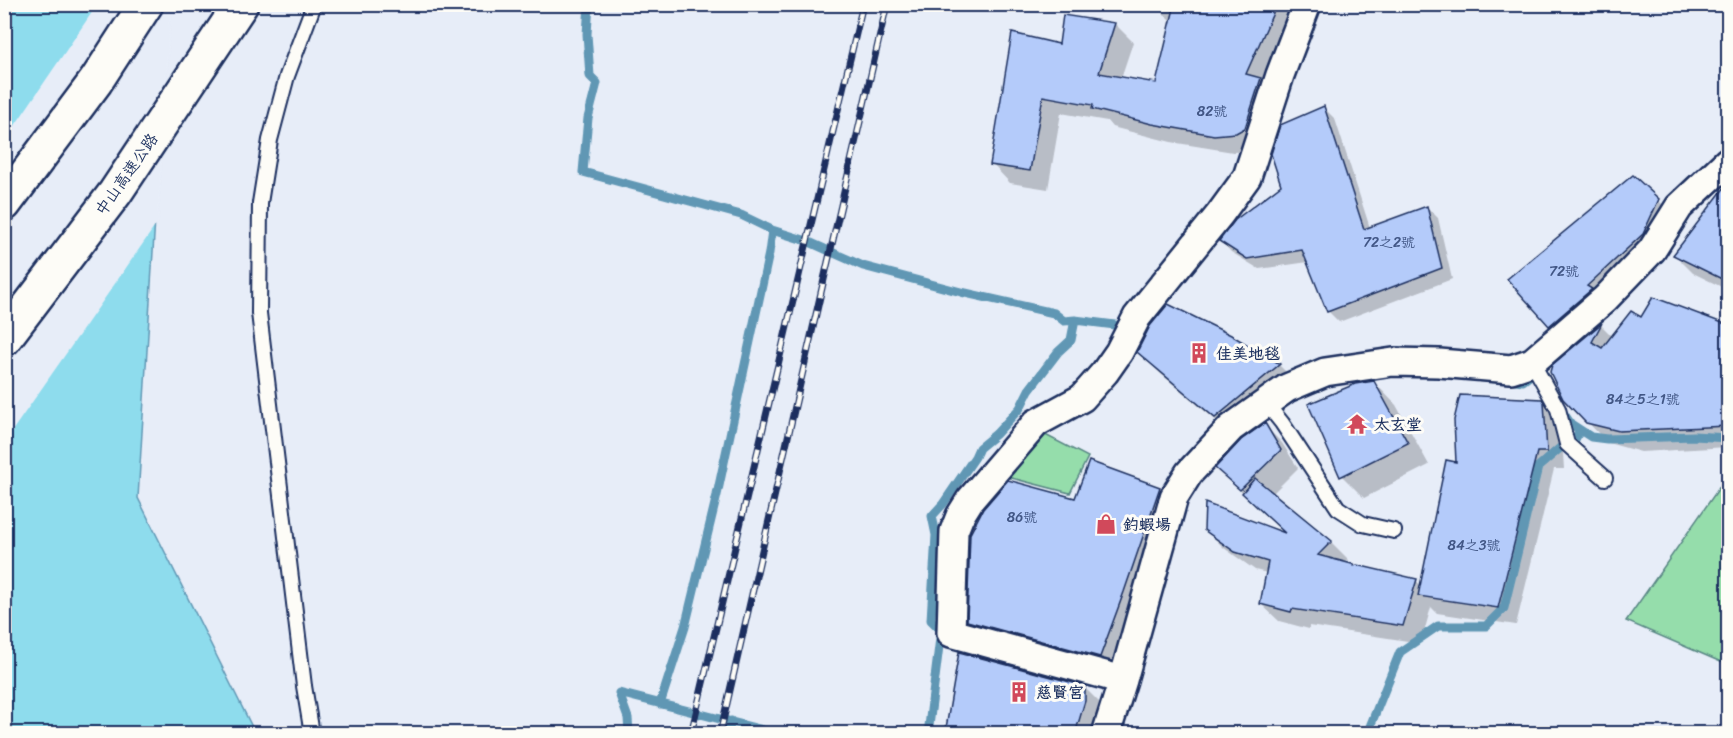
<svg xmlns="http://www.w3.org/2000/svg" width="1733" height="738" font-family="Sriracha,'LXGW WenKai TC',sans-serif">
	<rect width="100%" height="100%" fill="#e7edf8"/>
	<filter id="ink" filterUnits="userSpaceOnUse"><feTurbulence type="fractalNoise" baseFrequency=".0167" numOctaves="2"/><feDisplacementMap in="SourceGraphic" scale="12" xChannelSelector="R" yChannelSelector="G"/><feConvolveMatrix kernelMatrix="1 2 1 2 8 2 1 2 1" color-interpolation-filters="sRGB"/></filter>
	<g filter="url(#ink)">
		<!-- green -->
		<path fill="#95ddab" stroke="#588684" stroke-width="1.5" d="M1026 425 1088 457 1070 493 984 471Z
			M1728 475V665L1626 621Z"/>
		<!-- water -->
		<path fill="#8edced" stroke="#6097b4" stroke-width="1.5" d="M4 5H168L138 498 255 733H5Z"/>
		<!-- pier -->
		<path fill="#e7edf8" d="M171 4 158 222 5 441V140L97 5Z"/>
		<!-- shadow -->
		<path fill="#0003" d="M1165 4H1303L1255 151 1233 152 1171 142 1112 127 1107 121 1061 113 1048 189 1010 183 992 164 1060 46 1064 16 1115 24 1133 42 1121 78 1157 84 1172 22 1163 13Z
			M1324 108 1335 119 1370 228 1427 207 1438 218 1452 279 1339 322 1328 311 1308 262 1259 269 1231 252 1221 241 1283 185Z
			M1721 195 1728 199V290L1693 273 1675 255Z
			M1658 200 1676 218 1568 343 1509 279Z
			M1653 299 1728 327V447L1641 452 1608 443 1564 398 1554 366 1601 325 1613 337 1642 319Z
			M1138 352 1279 365 1301 387 1238 439 1161 374Z
			M1374 382 1396 405 1429 465 1364 498 1342 476Z
			M1541 400 1561 421 1564 469H1554L1516 625 1437 613 1431 607 1421 643 1309 626V629L1279 621 1261 604 1267 573 1255 570 1224 548 1206 530 1289 536 1217 468 1264 425 1282 443 1298 468 1272 494 1331 542 1349 560 1345 563 1354 568 1416 580 1421 586 1458 464Z
			M1159 488 1173 502 1113 670 983 634 969 620 1076 500Z
			M1084 687 1100 703V717L1095 734H946Z"/>
		<g fill="none" stroke-linecap="round" stroke-linejoin="round">
			<!-- stream -->
			<path stroke="#6097b4" stroke-width="9" d="M589 4 587 34 590 76 597 83 588 118 583 172 741 215 772 230 807 241 863 266 961 292 1054 313 1064 321 1075 320 1115 325
				M1509 379 1523 381 1536 371
				M1562 411 1571 424 1591 437 1607 439 1694 436 1728 438
				M660 704 685 627 717 495 769 253 772 230
				M629 734 628 718 619 693 778 734
				M728 734 731 721
				M928 734 941 630 931 620 936 535 932 516 943 504 975 457 979 448 996 434 1020 408 1029 390 1058 352 1071 340 1075 320
				M1367 734 1400 652 1438 626H1486L1504 608 1538 467 1560 448 1573 443 1580 430"/>
		</g>
		<!-- building -->
		<path fill="#b4cbfa" stroke="#1b2f5e" stroke-width="1.5" d="M1175 4H1277L1246 74 1261 78 1245 128 1236 133 1214 135 1152 124 1092 109 1093 105 1043 96 1030 171 990 165 1012 33 1059 44 1063 15 1115 23 1099 73 1156 83Z
			M1324 106 1364 229 1427 206 1442 268 1327 312 1302 250 1247 259 1219 241 1235 220 1281 185 1271 154 1280 125Z
			M1633 175 1659 199 1643 234 1587 286 1592 289 1549 326 1507 279Z
			M1728 183V282L1673 255Z
			M1653 297 1728 325V426L1619 431 1586 423 1563 399 1550 372 1552 365 1602 323 1592 342 1602 348 1631 311 1641 317Z
			M1168 304 1231 335 1280 364 1215 418 1137 352 1150 326Z
			M1374 381 1408 443 1340 477 1308 404 1355 384Z
			M1460 395 1542 399 1544 402 1547 452H1537L1498 608 1418 596 1446 460 1456 462 1454 420Z
			M1265 423 1281 450 1240 490 1215 468 1241 440Z
			M1089 461 1160 487 1124 592 1100 657 967 621 970 534 983 509 1008 480 1075 498Z
			M1255 478 1332 541 1318 555 1352 564 1354 566 1357 565 1417 579 1403 626 1292 609 1291 612 1260 604 1268 562 1235 552 1204 530 1205 503 1285 533 1242 493Z
			M959 652 1085 686V701L1075 734H945Z"/>
		<g fill="none" stroke-linecap="round" stroke-linejoin="round">
			<!-- service casing -->
			<g stroke="#1b2f5e" stroke-width="18">
				<path id="service" d="M1532 362 1558 409 1567 444 1605 478
					M1266 403 1282 423 1338 508 1363 524 1394 531
					M312 734 304 686 259 313 260 203 270 140 287 76 314 4"/>
			</g>
			<!-- minor casing -->
			<g stroke="#1b2f5e" stroke-width="32">
				<path id="minor" d="M1123 680 951 633 954 531 960 516 970 500 1036 423 1082 398 1105 372 1119 352 1137 317 1220 214 1247 177 1280 75 1307 4
					M1106 734 1123 680 1174 497 1189 473 1231 428 1287 388 1325 372 1393 362 1439 363 1511 369 1532 362 1605 299 1652 250 1679 207 1728 161"/>
			</g>
			<!-- motorway casing -->
			<g stroke="#1b2f5e" stroke-width="38">
				<path id="motorway" d="M4 204 96 81 146 4
					M4 339 115 193 241 4"/>
			</g>
			<!-- service -->
			<use href="#service" stroke="#fdfcf7" stroke-width="14"/>
			<!-- minor -->
			<use href="#minor" stroke="#fdfcf7" stroke-width="27"/>
			<!-- motorway -->
			<use href="#motorway" stroke="#fdfcf7" stroke-width="33"/>
			<!-- rail casing -->
			<g stroke="#1b2f5e" stroke-width="7">
				<path id="rail" d="M691 734 863 4
					M720 734 887 4"/>
			</g>
			<!-- rail -->
			<use href="#rail" stroke="#fdfcf7" stroke-width="4.5" stroke-dasharray="14" stroke-linecap="butt"/>
		</g>
	</g>
	<!-- icons -->
	<defs>
		<g id="building-bare" transform="scale(1.62)"><path d="M-4-6H4V6H1V3H-1V6H-4ZM-2.5-4.3h1.7v1.8h-1.7ZM.8-4.3h1.7v1.8H.8ZM-2.5-1h1.7V.8h-1.7ZM.8-1h1.7V.8H.8Z" fill="#d1495b" stroke="#fdfcf7" stroke-width="2.5" paint-order="stroke"/></g>
		<g id="temple-bare" transform="scale(1.62)"><path d="M0-6L5-2H3V0L6.5 2.5H4V6H1.5V3h-3V6H-4V2.5H-6.5L-3 0V-2H-5Z" fill="#d1495b" stroke="#fdfcf7" stroke-width="2.5" paint-order="stroke"/></g>
		<g id="shop-bare" transform="scale(1.62)"><path d="M-5-2.5h2.3a2.7 3.5 0 0 1 5.4 0H5L5.5 6h-11ZM-1.5-2.5h3a1.5 2.3 0 0 0-3 0Z" fill="#d1495b" stroke="#fdfcf7" stroke-width="2.5" paint-order="stroke"/></g>
	</defs>
	<g fill-rule="evenodd">
		<use href="#building-bare" x="1199" y="353"/>
		<use href="#temple-bare" x="1357" y="424"/>
		<use href="#shop-bare" x="1106" y="524"/>
		<use href="#building-bare" x="1019" y="692"/>
	</g>
	<g text-anchor="middle" stroke-width="6" stroke-linejoin="round" paint-order="stroke">
		<!-- number labels -->
		<g font-size="14" fill="#415685">
			<text x="1212" y="116">82號</text>
			<text x="1389" y="247">72之2號</text>
			<text x="1564" y="276">72號</text>
			<text x="1643" y="404">84之5之1號</text>
			<text x="1022" y="522">86號</text>
			<text x="1474" y="550">84之3號</text>
		</g>
		<!-- street labels -->
		<g font-size="16" fill="#1b2f5e" stroke="#fdfcf7">
			<text transform="translate(126 174) rotate(-55)" y="6">中山高速公路</text>
		</g>
		<!-- poi labels -->
		<g font-size="16" font-weight="bold" fill="#1b2f5e" stroke="#fdfcf7" text-anchor="start">
			<text x="1216" y="359">佳美地毯</text>
			<text x="1374" y="430">太玄堂</text>
			<text x="1123" y="530">釣蝦場</text>
			<text x="1036" y="698">慈賢宮</text>
		</g>
	</g>
	<!-- margin -->
	<rect width="1733" height="738" fill="none" stroke="#fdfcf7" stroke-width="24"/>
	<rect x="12" y="12" width="1709" height="714" fill="none" stroke="#1b2f5e" stroke-width="2" filter="url(#ink)"/>
</svg>
